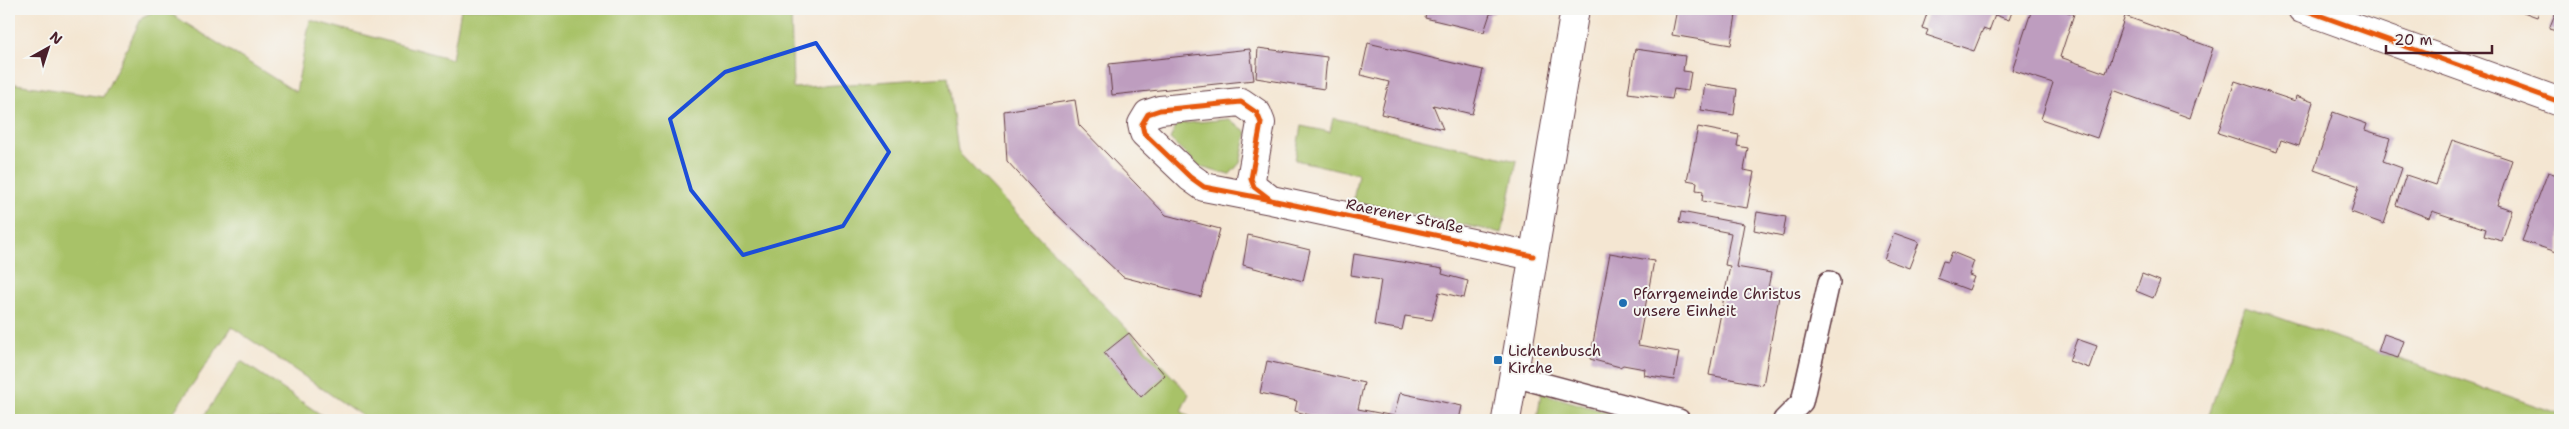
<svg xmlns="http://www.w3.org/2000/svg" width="2569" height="429" font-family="'Shantell Sans',sans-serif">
	<rect width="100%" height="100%" fill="#f6f6f2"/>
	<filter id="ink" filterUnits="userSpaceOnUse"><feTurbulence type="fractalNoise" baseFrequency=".02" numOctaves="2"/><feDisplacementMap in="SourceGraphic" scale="10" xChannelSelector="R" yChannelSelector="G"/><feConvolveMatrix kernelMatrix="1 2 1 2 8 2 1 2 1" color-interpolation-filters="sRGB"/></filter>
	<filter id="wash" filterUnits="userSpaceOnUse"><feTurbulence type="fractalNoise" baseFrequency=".0096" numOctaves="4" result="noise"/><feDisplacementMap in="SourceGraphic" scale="20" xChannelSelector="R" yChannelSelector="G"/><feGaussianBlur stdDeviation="1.12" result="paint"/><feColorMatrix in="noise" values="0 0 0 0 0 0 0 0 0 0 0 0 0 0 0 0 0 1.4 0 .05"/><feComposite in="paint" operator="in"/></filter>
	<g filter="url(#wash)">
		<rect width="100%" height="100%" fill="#f4e6d2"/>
		<!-- green -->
		<path fill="#a8c268" stroke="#79704a" d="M159 9H163L296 92 310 20 452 59 461 9H791L793 88 948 77 958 152 1189 394 1181 411 1194 420H368L232 327 168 420H9V83L103 97 142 17Z
			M1333 118 1517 161 1502 233 1353 201 1358 174 1295 160 1301 126 1330 132Z
			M1229 119 1247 132 1240 163 1229 175 1200 167 1170 139 1177 124Z
			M2245 306 2560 414V420H2207Z
			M241 361 329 420H201Z
			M1541 393 1633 420H1537Z"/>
		<g id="blocks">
			<!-- building -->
			<path fill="#be9dbf" d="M1427 9H1495L1494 13 1490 14 1484 32 1425 18Z
				M1677 9H1737L1731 45 1672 35Z
				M1922 9H2013L2009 20 1995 15 1989 31 1983 29 1974 51 1926 35 1928 30 1922 28 1928 11Z
				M2032 9H2058L2074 14 2060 57 2106 73 2125 16 2213 48 2190 118 2113 90 2097 138 2041 119 2053 83 2012 70Z
				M2515 9H2540L2537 17Z
				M2557 9H2560V32L2549 29Z
				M1368 43 1483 70 1472 114 1433 105 1443 129 1381 114 1389 82 1361 75Z
				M1258 48 1327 57 1324 89 1256 78Z
				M1250 49 1254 80 1112 95 1109 64Z
				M1635 49 1685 56 1683 71 1691 72 1688 91 1674 89 1672 99 1628 93Z
				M2235 81 2295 101 2296 96 2313 102 2299 146 2281 140 2277 152 2218 133Z
				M1705 84 1737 89 1734 115 1701 110Z
				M1075 100 1079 125 1166 215 1220 229 1201 297 1123 277 1050 208 1007 161 1004 111Z
				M2333 112 2367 124 2365 130 2390 138 2383 161 2402 168 2384 224 2351 212 2359 186 2314 170Z
				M1698 127 1739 135 1737 146 1748 148 1744 170 1754 172 1747 208 1702 201 1703 191 1696 190 1697 182 1687 180Z
				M2452 140 2512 160 2497 205 2512 210 2502 241 2484 236 2486 229 2432 211 2429 218 2396 205 2406 175 2436 185Z
				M2548 172 2560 176V253L2522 241Z
				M1681 212 1744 224 1736 267 1771 273 1768 288 1780 291 1763 385 1709 375 1730 266 1725 265 1731 233 1679 223Z
				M1757 212 1786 217 1783 236 1754 230Z
				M1894 233 1919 242 1909 268 1884 259Z
				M1248 235 1310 250 1303 281 1243 265Z
				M1952 252 1974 261 1969 275 1974 277 1969 290 1937 278 1943 261 1948 262Z
				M1610 253 1654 261 1638 345 1679 352 1674 380 1644 375 1645 369 1623 365 1620 367 1590 359Z
				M1354 254 1443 269 1442 274 1468 281 1464 298 1439 292 1432 320 1405 316 1402 330 1374 325 1381 280 1351 275Z
				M2142 274 2160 281 2153 298 2136 291Z
				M1129 333 1165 375 1141 397 1104 353Z
				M2384 334 2404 341 2398 358 2378 352Z
				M2077 339 2097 346 2089 368 2069 361Z
				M1267 361 1364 383 1358 409 1394 416 1400 393 1462 406 1459 420H1327L1295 411 1297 401 1260 393Z"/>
		</g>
	</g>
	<g filter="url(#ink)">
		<use href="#blocks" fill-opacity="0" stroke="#643d44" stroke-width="1"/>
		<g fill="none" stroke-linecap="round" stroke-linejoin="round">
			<!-- service casing -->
			<g stroke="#643d44" stroke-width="24">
				<path id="service" d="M1514 376 1679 420
					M1784 420 1802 402 1829 282"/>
			</g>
			<!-- minor casing -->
			<g stroke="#643d44" stroke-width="30">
				<path id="minor" d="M1271 200 1204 187 1190 177 1144 133 1142 124 1148 114 1160 110 1241 102 1257 113 1261 123 1251 179 1254 187 1271 200 1533 256"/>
			</g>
			<!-- tertiary casing -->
			<g stroke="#643d44" stroke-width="30">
				<path id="tertiary" d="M2302 9 2560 102
					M1506 420 1575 9"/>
			</g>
			<!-- service -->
			<use href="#service" stroke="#fff" stroke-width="21"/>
			<!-- minor -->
			<use href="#minor" stroke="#fff" stroke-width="28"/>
			<!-- tertiary -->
			<use href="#tertiary" stroke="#fff" stroke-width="28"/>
			<!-- cycleway casing -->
			<g stroke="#f6f6f2" stroke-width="8">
				<path id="cycleway" d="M2302 9 2560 102
					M1271 200 1204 187 1190 177 1144 133 1142 124 1148 114 1160 110 1241 102 1257 113 1261 123 1251 179 1254 187 1271 200 1533 256"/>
			</g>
			<!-- cycleway -->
			<use href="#cycleway" stroke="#e8590c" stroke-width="5"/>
		</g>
	</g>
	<!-- marked area -->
	<path fill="none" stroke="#1d4ed8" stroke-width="4" stroke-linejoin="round" d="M816 43 889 152 843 226 743 255 691 190 670 119 725 72Z"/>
	<!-- markers -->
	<g fill="#1f6fb2" stroke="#f6f6f2" stroke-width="2">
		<circle cx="1623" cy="303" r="5"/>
		<rect x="1493" y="355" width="10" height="10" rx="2.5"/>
	</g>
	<g text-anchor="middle" stroke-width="4" stroke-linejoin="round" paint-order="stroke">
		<!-- street labels -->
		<g font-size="15" fill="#4a1f2b" stroke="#f6f6f2">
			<text transform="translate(1405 216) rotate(12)" y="5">Raerener Straße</text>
		</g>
		<!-- poi labels -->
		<g font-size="15" fill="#4a1f2b" stroke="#f6f6f2" text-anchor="start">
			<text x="1633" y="299">Pfarrgemeinde Christus<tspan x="1633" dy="17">unsere Einheit</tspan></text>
			<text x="1508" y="356">Lichtenbusch<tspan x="1508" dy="17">Kirche</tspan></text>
		</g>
	</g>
	<!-- margin -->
	<rect width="2569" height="429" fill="none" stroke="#f6f6f2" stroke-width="30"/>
	<!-- north arrow -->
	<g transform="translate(48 48) rotate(39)" stroke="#f6f6f2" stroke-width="4" paint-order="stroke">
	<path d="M0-4L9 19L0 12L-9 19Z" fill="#4a1f2b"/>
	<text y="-8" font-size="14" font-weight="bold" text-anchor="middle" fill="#4a1f2b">N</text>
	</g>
	<!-- scale -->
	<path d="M2386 45v8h106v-8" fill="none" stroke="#4a1f2b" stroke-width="2.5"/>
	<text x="2394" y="45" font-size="15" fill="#4a1f2b" stroke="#f6f6f2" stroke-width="4" paint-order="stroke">20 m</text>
</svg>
